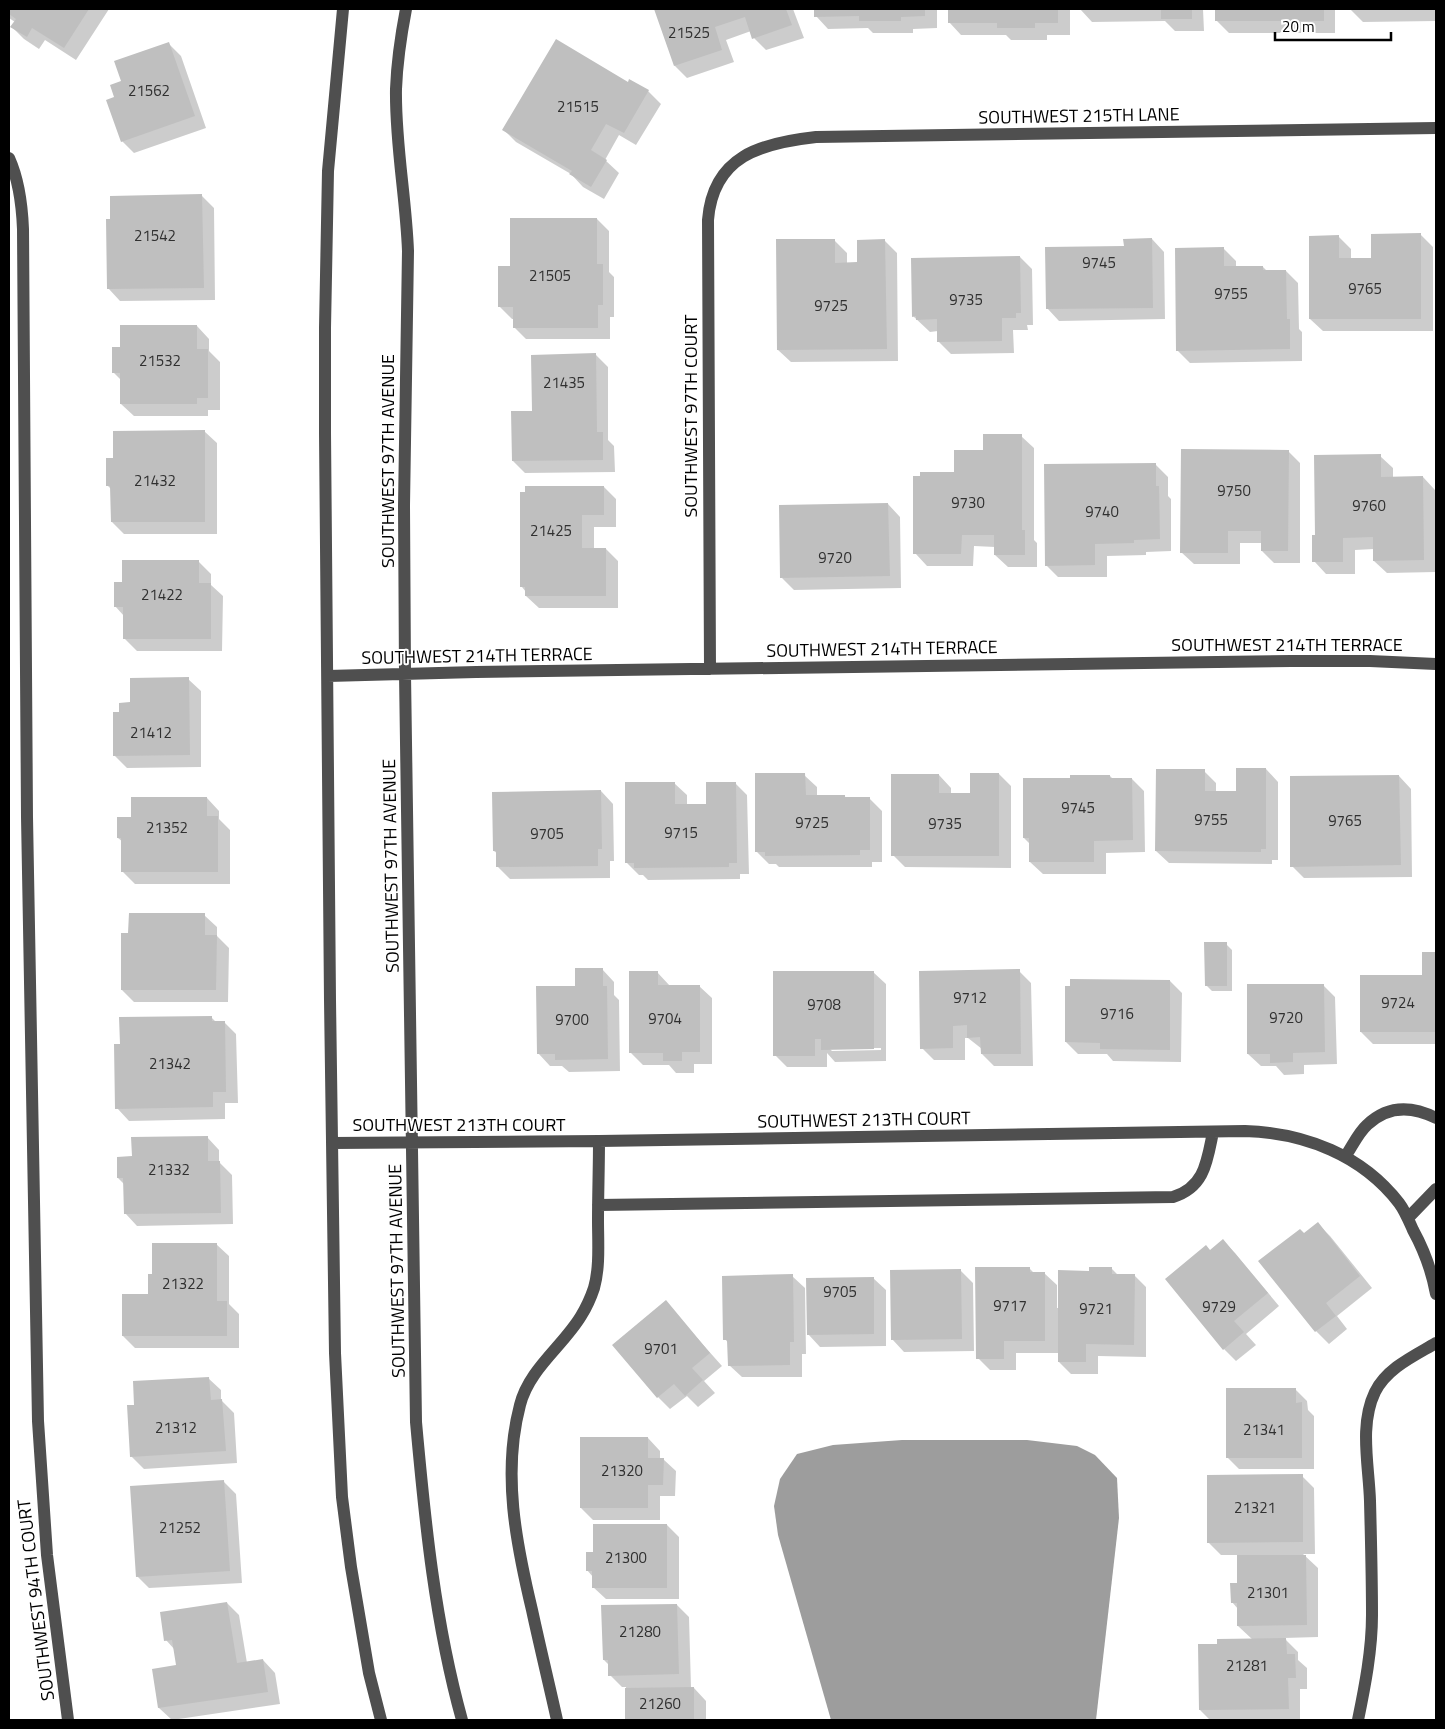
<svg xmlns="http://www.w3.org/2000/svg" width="1445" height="1729" font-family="'Titillium Web',sans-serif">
	<rect width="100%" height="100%" fill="#fff"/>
	<!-- water -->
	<path fill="#9d9d9d" d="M902 1440H1027L1077 1446 1095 1455 1117 1478 1119 1518 1096 1720H831L778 1535 774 1506 780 1479 797 1454 833 1445Z"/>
	<!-- shadow -->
	<path fill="#0003" fill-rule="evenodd" d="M9 9H109L76 60 45 40 39 49 24 39 12 27 15 22 9 18Z
		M655 9H793L804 38 766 50 754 38 751 31 726 40 734 62 687 78 675 66Z
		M815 9H937V28L913 29V33H873L868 28 828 29 816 16Z
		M949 9H1070V35H1047V40H1011L1006 35H961L949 22Z
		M1080 9H1203L1204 31H1175L1165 21 1092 22Z
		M1216 9H1335V33H1229L1216 20Z
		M1350 9H1436V21L1363 22Z
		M168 43 181 56 206 128 134 153 122 141 115 98 123 82Z
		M630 80 648 91 661 104 636 145 619 135 605 160 619 173 604 199 583 187 571 174 516 142 504 130 628 84Z
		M202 196 214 208 215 300 120 301 108 288Z
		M597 219 609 231V272L614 277V317H610V339H526L514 327V319H512L499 306 512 267Z
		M1420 234 1433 247V331H1323L1310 319 1338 236 1351 249V259H1373Z
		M1152 239 1164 252 1165 319 1059 321 1047 308 1125 247Z
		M835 241 847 253V264L859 263 885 241 897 253 898 361 791 362 778 350Z
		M1223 248 1236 261V268L1263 267 1267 271H1286L1298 283 1299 329 1302 332V361L1190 363 1177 350Z
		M1020 257 1032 269 1033 325H1027L1028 330H1013L1014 353 951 354 939 342 938 331 930 332 913 316Z
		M197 326 209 339V351L220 362V410H208V416H134L121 404V380L113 372 121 348Z
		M596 355 608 367V440L614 446 615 472 525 473 513 461 533 412Z
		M204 431 217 443V534H124L112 522 111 489 107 485Z
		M1021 436 1034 448V540L1037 543V567H1008L995 555V547L974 546 973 566H927L915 553 956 474 984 451Z
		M1288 451 1300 463V563H1274L1262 551V543H1240V564H1194L1181 552Z
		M1380 456 1393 468V478L1423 477 1435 490 1436 572 1387 573 1374 561V549L1355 550V574H1326L1314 561 1316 537Z
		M1156 465 1168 477V496L1171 499V551L1146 552V555L1107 556V577H1058L1046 565Z
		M604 487 616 499V527H594V549H606L618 561V608H539L526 596V592L522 587Z
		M888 504 900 517 901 588 794 590 782 578Z
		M199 562 211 574V585L223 596 222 651H137L124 638V616L115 606 123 583Z
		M188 679 201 691V767L127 768 114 755 120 713 131 703Z
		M1266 769 1278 782V860H1272V864L1169 863 1156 851 1204 771 1216 783V792H1237Z
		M999 774 1011 786V868L905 867 893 855 939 775 951 788V794H971Z
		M804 775 817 787V796H844L847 798H869L882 811V862H872V867H779L776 864H769L757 852Z
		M1110 776 1113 779H1132L1144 791 1145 852 1106 853V874H1043L1030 862V844L1024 838 1071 780Z
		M1399 776 1411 789 1412 877 1304 878 1292 866Z
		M674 783 687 795V805H708L735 783 747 795 749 874H740V879L648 880 643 875H639L627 863Z
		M601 791 613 804 614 861H610V878L510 879 498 867V854L494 851Z
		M207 798 219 811V819L230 830V884H135L123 872V842L118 838Z
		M204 915 217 927V936L229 948 228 1002H134L122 990Z
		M1226 944 1232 950V991H1212L1206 985Z
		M1423 953H1436V1044H1373L1361 1032 1423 976Z
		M602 969 614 982V995L619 1000 620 1071 569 1072 562 1066H550L538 1053 576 987Z
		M1019 971 1031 983 1033 1066H994L982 1054V1049L968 1038H965V1060H934L922 1048Z
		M657 972 670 986H699L712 998V1064H694V1073H676L669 1065H643L631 1053Z
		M873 972 886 984V1061L835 1062 827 1053V1067H787L775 1055ZM829 1048H881V1050L832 1051Z
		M1170 981 1182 993 1181 1062 1113 1061 1107 1054H1078L1066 1042Z
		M1323 985 1335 997 1337 1064 1304 1065V1074L1284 1075 1276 1066H1261L1248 1054Z
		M211 1017 216 1022H224L236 1034 238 1103H225V1119L129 1121 117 1108Z
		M207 1137 219 1150V1162L232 1175 233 1224 137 1226 125 1213 124 1184 118 1178 133 1157Z
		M1318 1224 1330 1236 1372 1288 1337 1316 1347 1329 1329 1344 1316 1331 1260 1262 1304 1234Z
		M1223 1241 1235 1253 1279 1306 1246 1334 1256 1345 1236 1361 1224 1349 1210 1251Z
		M216 1244 229 1256V1304L239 1314V1348H135L123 1336 149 1296 153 1275Z
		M1029 1268 1034 1273H1044L1057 1285V1308H1059L1090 1272 1111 1268 1118 1275H1134L1146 1287V1357L1098 1356V1374H1071L1059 1362V1353H1016V1370H990L978 1358Z
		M960 1270 973 1283 974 1351 904 1352 892 1339Z
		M792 1276 805 1288 806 1354H802V1377H742L729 1365V1344L725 1339Z
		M873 1278 886 1290V1346L820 1347 808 1334Z
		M665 1302 722 1366 704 1381 715 1393 698 1407 687 1396 670 1409 658 1397Z
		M208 1378 221 1390V1400L234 1413 237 1463 144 1469 131 1456 135 1406Z
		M1295 1389 1307 1401 1308 1410 1314 1416V1469H1239L1227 1457Z
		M648 1438 660 1451V1459H663L676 1471 675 1496H660V1520H593L581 1508Z
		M1302 1476 1314 1488 1315 1554H1303L1318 1568V1637L1284 1638 1298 1652V1660L1307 1668V1689H1300V1720H1210L1200 1710 1219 1645 1253 1640 1238 1626V1609L1232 1602 1238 1584V1555H1221L1209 1543Z
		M223 1481 236 1494 242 1583 149 1588 137 1576Z
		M667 1525 679 1537V1599H606L593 1587V1577L587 1570 594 1553Z
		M227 1603 239 1615 247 1663 263 1660 275 1673 280 1704 172 1720 159 1708 153 1670 178 1666 175 1650 166 1640Z
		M677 1605 689 1617 691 1688H694L706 1701V1720H626V1687H622L610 1675 609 1665 604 1660Z"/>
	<!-- building -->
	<path fill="#bfbfbf" d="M9 9H89L64 48 32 28 27 37 10 27 16 19 9 14Z
		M654 9H786L792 25 752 39 745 17 715 27 722 50 674 66Z
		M814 9H925V16L901 17V21H859V16L814 17Z
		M948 9H1058V23H1035V28H997V23H948Z
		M1161 9H1192V19H1161Z
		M1215 9H1324V21H1215Z
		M556 39 628 82 629 79 649 90 624 133 606 124 591 150 607 160 591 187 569 174 572 171 502 130Z
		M169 42 195 116 121 142 106 100 114 97 110 85 121 81 114 61Z
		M202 194 204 288 107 289 106 219H110V196Z
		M510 218H597V264H603V305H598V328H513V307H498V266H510Z
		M1421 233V319H1309V236L1339 235V258H1371V234Z
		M1152 238 1153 308 1046 309 1045 247 1124 246 1123 239Z
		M776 239H835V263L857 262V240L885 239 887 349 777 350Z
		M1224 247V266H1263V270H1286L1287 319H1290V349L1176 351 1175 248Z
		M1020 256 1021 313H1016V318H1002V341L937 342V319L916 320V316L912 317 911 258Z
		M120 325H197V349H208V398H197V404H120V373H112V347H120Z
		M596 353 597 432H603V460L512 461 511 411H532L531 355Z
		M205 430V522H111L110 486H106V458H113V431Z
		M983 434H1022V530H1025V555H994V535H962L961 554H913V476H920V472H954V450H983Z
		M1181 449 1289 450 1288 551H1261V531H1228V553H1180Z
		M1381 454V477L1423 476 1424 560 1373 561V537L1343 538V562H1312V535H1315L1314 455Z
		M1156 463V486H1159L1160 539 1134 540V543L1095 544V565L1045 566 1044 464Z
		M525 486H604V515H582V548H606V596H525V587H520V492H525Z
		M888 503 890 576 780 578 779 505Z
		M122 560H199V583H211V639H123V607H114V582H122Z
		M189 677 190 755 113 756V712H119V703L130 702V678Z
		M1236 768H1266V849H1261V852L1155 851 1156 769H1205V791H1236Z
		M755 773H805L806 795H845V797H870V850H860V855L765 856V852H755Z
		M970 773H999V856H891V774H939V793H970Z
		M1070 775H1110V778H1132L1133 840 1094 841V862H1029V838H1023V778H1070Z
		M1399 775 1401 865 1290 867V776Z
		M625 782H675V804H706V782H736L737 863H729V867L634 868V863H625Z
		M601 790 602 849H598V866L496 867V851H493L492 792Z
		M131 797H207V816H218V872H121V838H117V817H131Z
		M129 913H205V935H217L216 990H121V933H128Z
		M1204 942H1227V986H1205Z
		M1422 952H1436V1032H1360V975H1422Z
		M575 968H603V986H607L608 1059 555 1060V1054H537L536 986H575Z
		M1020 969 1021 1054H981L980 1037 967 1038V1025L953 1026V1048L920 1049 919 971Z
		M629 971H658V985H700V1052H682V1061H663V1053H629Z
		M773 971H874V1049L821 1050V1039H815V1056H773Z
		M1070 979 1170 980V1050L1100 1049V1043L1065 1042V986H1070Z
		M1247 984H1324L1325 1052 1293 1053V1062L1270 1063V1054H1247Z
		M212 1016V1021H225L226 1092H213V1107L115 1109 114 1044H120L119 1017Z
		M208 1136V1161H220L221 1213 124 1214 123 1178H117V1157L132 1156 131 1137Z
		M1318 1222 1360 1276 1326 1303 1336 1316 1315 1332 1258 1261 1300 1229 1304 1233Z
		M1223 1239 1268 1293 1234 1321 1244 1332 1223 1350 1165 1279 1206 1245 1210 1250Z
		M152 1243H217V1301H227V1336H122V1294H148V1274H152Z
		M975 1267H1030V1272H1045V1341H1004V1359H976Z
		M1089 1267H1112V1274H1135L1134 1345 1086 1344V1362H1058V1270L1089 1271Z
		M961 1269 962 1339 891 1340 890 1270Z
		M793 1274 794 1342H790V1365L728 1366 727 1340H723L722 1276Z
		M874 1277V1334L807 1335 806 1278Z
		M666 1300 710 1353 692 1368 703 1380 685 1396 674 1384 657 1398 612 1345Z
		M209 1377 211 1400 222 1399 226 1451 130 1457 127 1405H134L133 1381Z
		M1226 1388H1296V1403L1302 1402V1458H1226Z
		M580 1437H648V1458H664L663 1485H648V1508H580Z
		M1303 1474V1542L1207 1543V1475Z
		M224 1480 230 1571 136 1577 130 1486Z
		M593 1524H667V1588H592V1571H586V1552H593Z
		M1237 1555H1306L1307 1625 1237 1626V1603H1231L1230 1583H1237Z
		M227 1602 237 1663 263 1659 268 1692 158 1708 152 1669 176 1665 172 1640 164 1641 160 1612Z
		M677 1604 679 1674 608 1676V1660H603L601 1605Z
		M1286 1638 1287 1654H1295L1296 1678H1288L1289 1709 1199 1710 1198 1644H1217V1639Z
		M694 1687V1720H625V1688Z"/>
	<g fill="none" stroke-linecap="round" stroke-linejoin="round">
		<!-- minor -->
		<path stroke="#4f4f4f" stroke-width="12" d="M343 9 328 171 325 328V433L330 1000 335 1353 342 1497 351 1567 369 1673 381 1720
			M406 9C401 35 397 62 396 89 395 143 406 197 408 251L404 506 405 674 416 1422C425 1522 435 1623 462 1720
			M9 158C19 180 22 204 23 229L27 817 38 1421 47 1555 68 1720
			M710 669 708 220C713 156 761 143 816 137L1436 128
			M328 676 476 672 1291 661H1370L1436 664
			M332 1143 599 1141 1245 1131C1305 1133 1362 1155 1399 1203 1405 1211 1409 1221 1413 1230 1424 1250 1432 1272 1436 1294
			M1345 1157C1352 1147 1358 1133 1367 1125 1388 1105 1412 1106 1436 1118
			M598 1205 1173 1197C1205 1187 1207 1161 1213 1132
			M1408 1218 1436 1189
			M557 1720C549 1684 540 1647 532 1610 516 1543 502 1473 520 1405 529 1369 563 1346 581 1316 586 1308 591 1297 594 1288 600 1267 598 1242 598 1220 598 1194 599 1168 599 1141
			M1358 1720C1365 1686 1372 1650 1372 1615 1372 1577 1371 1539 1370 1501 1369 1466 1359 1425 1375 1392 1387 1368 1414 1356 1436 1343"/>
	</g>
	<g text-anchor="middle" stroke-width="4" stroke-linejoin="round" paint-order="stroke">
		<!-- number labels -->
		<g font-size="15" fill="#303030">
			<text x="689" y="38">21525</text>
			<text x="149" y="96">21562</text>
			<text x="578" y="112">21515</text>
			<text x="155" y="241">21542</text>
			<text x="1099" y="268">9745</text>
			<text x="550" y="281">21505</text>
			<text x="1365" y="294">9765</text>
			<text x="1231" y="299">9755</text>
			<text x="966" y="305">9735</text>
			<text x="831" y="311">9725</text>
			<text x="160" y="366">21532</text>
			<text x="564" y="388">21435</text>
			<text x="155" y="486">21432</text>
			<text x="1234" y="496">9750</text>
			<text x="968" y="508">9730</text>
			<text x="1369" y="511">9760</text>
			<text x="1102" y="517">9740</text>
			<text x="551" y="536">21425</text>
			<text x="835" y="563">9720</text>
			<text x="162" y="600">21422</text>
			<text x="151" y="738">21412</text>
			<text x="1078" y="813">9745</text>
			<text x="1211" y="825">9755</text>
			<text x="1345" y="826">9765</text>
			<text x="812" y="828">9725</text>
			<text x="945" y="829">9735</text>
			<text x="167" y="833">21352</text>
			<text x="681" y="838">9715</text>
			<text x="547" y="839">9705</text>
			<text x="970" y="1003">9712</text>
			<text x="1398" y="1008">9724</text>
			<text x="824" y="1010">9708</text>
			<text x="1117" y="1019">9716</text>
			<text x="1286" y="1023">9720</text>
			<text x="665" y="1024">9704</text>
			<text x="572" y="1025">9700</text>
			<text x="170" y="1069">21342</text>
			<text x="169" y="1175">21332</text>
			<text x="183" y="1289">21322</text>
			<text x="840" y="1297">9705</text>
			<text x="1010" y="1311">9717</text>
			<text x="1219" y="1312">9729</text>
			<text x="1096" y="1314">9721</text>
			<text x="661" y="1354">9701</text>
			<text x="176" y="1433">21312</text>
			<text x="1264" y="1435">21341</text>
			<text x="622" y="1476">21320</text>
			<text x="1255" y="1513">21321</text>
			<text x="180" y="1533">21252</text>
			<text x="626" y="1563">21300</text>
			<text x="1268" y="1598">21301</text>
			<text x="640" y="1637">21280</text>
			<text x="1247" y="1671">21281</text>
			<text x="660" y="1709">21260</text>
		</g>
		<!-- street labels -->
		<g font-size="18" fill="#000" stroke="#fff">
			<text transform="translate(1079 116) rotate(-1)" y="6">SOUTHWEST 215TH LANE</text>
			<text transform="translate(691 416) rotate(-90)" y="6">SOUTHWEST 97TH COURT</text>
			<text transform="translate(388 461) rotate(-90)" y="6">SOUTHWEST 97TH AVENUE</text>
			<text x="1287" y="651">SOUTHWEST 214TH TERRACE</text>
			<text transform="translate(882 649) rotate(-1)" y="6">SOUTHWEST 214TH TERRACE</text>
			<text transform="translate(477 656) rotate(-1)" y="6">SOUTHWEST 214TH TERRACE</text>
			<text transform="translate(391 866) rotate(-91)" y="6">SOUTHWEST 97TH AVENUE</text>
			<text transform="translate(864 1120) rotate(-1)" y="6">SOUTHWEST 213TH COURT</text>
			<text x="459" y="1131">SOUTHWEST 213TH COURT</text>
			<text transform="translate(397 1271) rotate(-91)" y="6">SOUTHWEST 97TH AVENUE</text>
			<text transform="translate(36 1600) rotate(-97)" y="6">SOUTHWEST 94TH COURT</text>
		</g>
	</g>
	<!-- border -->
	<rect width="1445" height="1729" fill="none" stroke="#000000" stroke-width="20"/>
	<!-- scale -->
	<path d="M1275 32v8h116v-8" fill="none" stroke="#000000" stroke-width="2.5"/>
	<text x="1282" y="32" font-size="15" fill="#000000" stroke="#ffffff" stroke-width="4" paint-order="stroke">20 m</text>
</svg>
